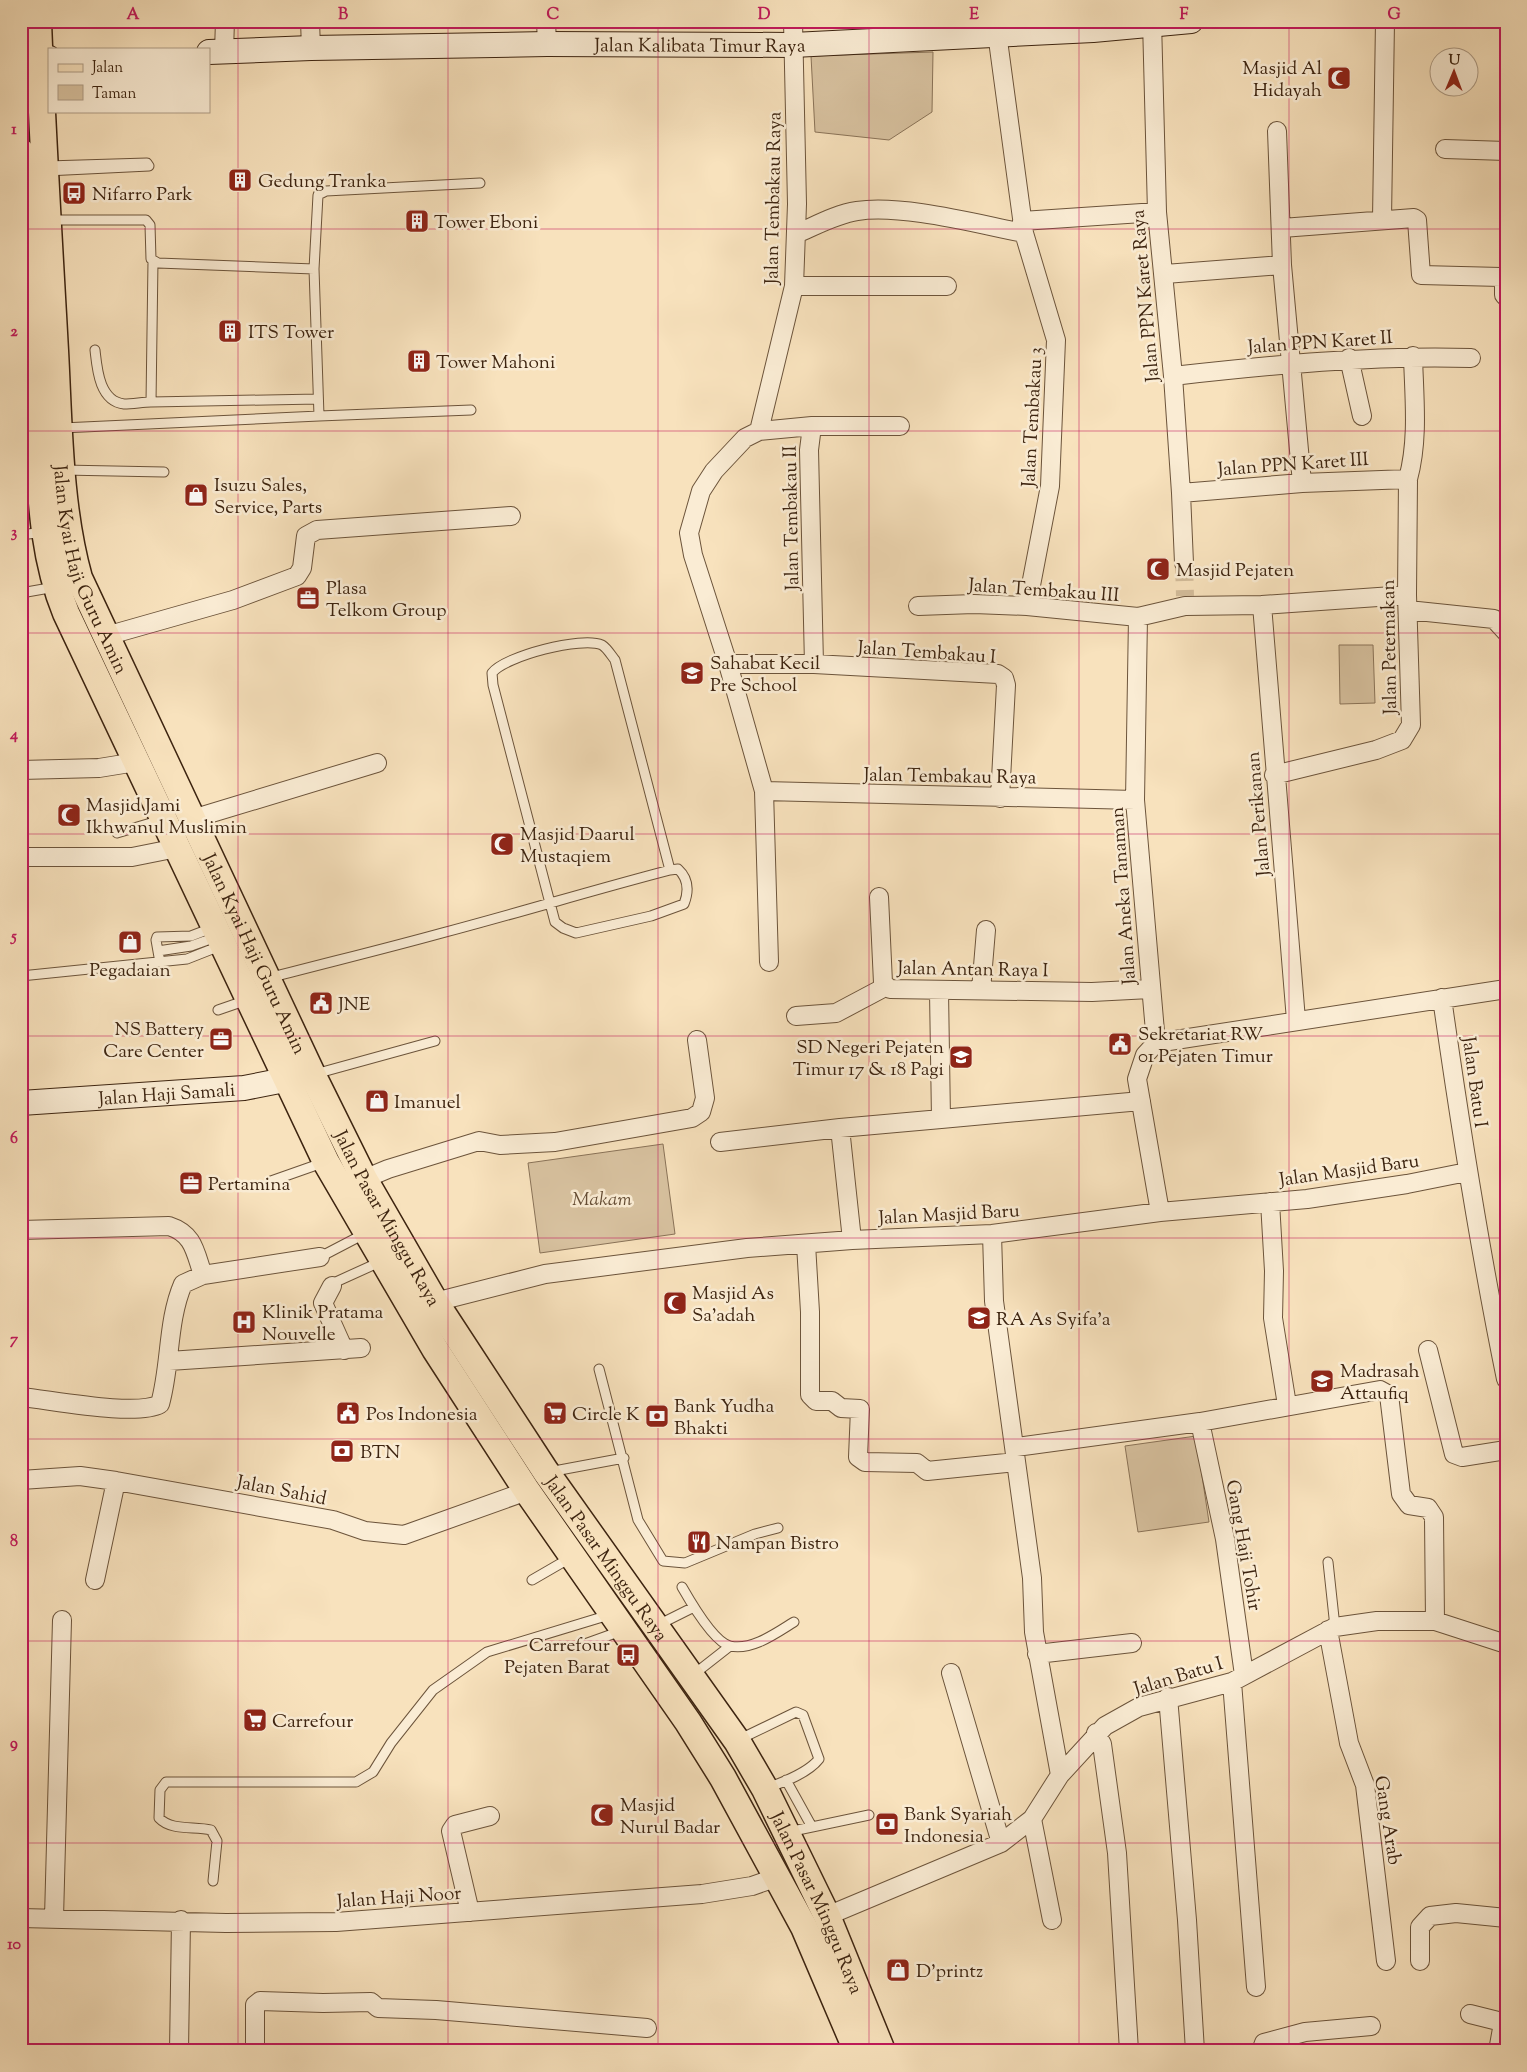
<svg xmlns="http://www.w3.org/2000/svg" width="1527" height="2072" font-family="'Sorts Mill Goudy',serif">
	<rect width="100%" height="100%" fill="#f8e2bd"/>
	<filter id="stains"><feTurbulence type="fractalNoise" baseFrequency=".004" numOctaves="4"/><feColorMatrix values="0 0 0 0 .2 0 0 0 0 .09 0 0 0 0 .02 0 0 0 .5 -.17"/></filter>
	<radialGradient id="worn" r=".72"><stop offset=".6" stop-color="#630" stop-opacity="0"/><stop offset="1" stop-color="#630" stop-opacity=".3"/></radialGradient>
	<!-- green -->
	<path fill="#d8c2a0" stroke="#8a7358" d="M933 52 932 112 889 140 815 132 811 56Z
		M1339 645H1373L1375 703 1340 704Z
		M663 1144 675 1234 540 1253 528 1163Z
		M1196 1436 1209 1522 1138 1532 1125 1446Z"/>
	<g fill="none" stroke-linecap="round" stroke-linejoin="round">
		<!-- street-tunnel -->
		<path stroke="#d3bc9a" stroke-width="18" stroke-dasharray="18 9" stroke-linecap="butt" d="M1184 563 1185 596"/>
		<!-- lane casing -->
		<g stroke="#6c543b" stroke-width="11">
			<path id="lane" d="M46 171 149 166 147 163 47 166
				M49 220H146L150 225 151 259 158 263 314 269
				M95 350C97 368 99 401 124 404 133 404 143 402 151 402L153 261
				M151 402 318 399
				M319 416 471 410
				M62 428 319 416 314 269 318 195 326 191 480 183
				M63 470 164 472
				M21 535 43 532
				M21 593 55 587
				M117 833 161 820
				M158 951 191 946 216 937
				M159 957 156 940 157 937 191 936 212 928
				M21 976 187 959 220 946
				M269 978C326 963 384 949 442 933 518 913 593 890 670 870L678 869C689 879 689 891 684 904L651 916 576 933 563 928 555 922 550 903 493 685 492 673C505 656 582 636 602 645 607 648 611 655 615 660L670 870
				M218 1010 247 1000
				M315 1074 435 1041
				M271 1181 325 1162
				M320 1257 366 1233
				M332 1286 338 1281 382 1261
				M599 1369 638 1520 663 1561 685 1563 755 1534 778 1528
				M549 1472 624 1458
				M1328 1562 1335 1627
				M532 1580 570 1558
				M682 1587C690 1601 714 1642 730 1646 752 1651 776 1633 794 1622
				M658 1625 694 1607
				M582 1645 621 1631
				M693 1675 730 1646
				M740 1739 796 1712 803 1715 819 1759C808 1773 784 1782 767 1788
				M786 1780 812 1827 869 1815
				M788 1832 812 1827
				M213 1881 217 1841 211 1830C194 1826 171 1831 159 1818L160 1790 166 1782H356L373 1772 391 1743 433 1690 487 1652 609 1615"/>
		</g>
		<!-- street casing -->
		<g stroke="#6c543b" stroke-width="20">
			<path id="street" d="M310 21 311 48
				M546 21 547 44
				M1152 21 1157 212 1173 376 1181 493 1184 563
				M997 33 1024 233 1056 340 1050 486 1027 606
				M224 51 225 21
				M1277 131 1282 265 1302 483
				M1445 149 1506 151
				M1382 219 1385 21
				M1022 221 1157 212
				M1282 228 1414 218 1417 220 1421 275 1501 277 1504 279V295L1506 297
				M796 234C815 226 836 214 857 211 902 204 977 224 1024 233
				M1165 274 1282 265
				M794 286H947
				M1349 358 1362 416
				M1173 376C1272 365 1371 355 1471 358
				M812 426H900
				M759 431 812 426 809 450 814 664
				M1181 493 1302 483 1408 479
				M1262 605 1407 595
				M918 606 974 604 1027 606 1138 617 1185 606 1262 605 1296 1020
				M1408 610 1494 619 1506 632
				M1138 617 1135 800 1156 1043 1145 1055 1137 1079 1160 1212
				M106 636 233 600 297 576 302 568 306 536 317 530 511 516
				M728 664H814L998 674 1004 678 1006 685 1000 798
				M21 770 99 768 136 762
				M1274 775 1376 750 1402 740 1411 725 1407 595 1408 479C1419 439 1414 396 1413 356
				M764 791 1135 800
				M192 819 377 763
				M21 857H132L177 848
				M879 897 883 983 890 989 1092 992 1150 989
				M769 962 764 791 728 664 693 555 689 533 701 491 714 471 745 438 759 431 794 286 797 204 793 21
				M981 990 986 930
				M1442 998C1460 1125 1480 1252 1506 1379
				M796 1016 836 1013 885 987
				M1156 1043 1506 989
				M941 1119 1141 1101
				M720 1142 840 1128
				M364 1179 388 1169 479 1141 500 1145 555 1142 692 1118 701 1112 705 1098 697 1040
				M1270 1202 1274 1271 1273 1318 1287 1405
				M21 1230 169 1226C194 1234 195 1252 203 1275L320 1257
				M992 1234 994 1301 1032 1578 1034 1632 1060 1775
				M852 1240 840 1128 941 1119 939 991
				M806 1244 810 1312V1395L816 1401H832L841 1408 860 1409 858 1457 865 1462 917 1463 927 1471 1016 1462
				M332 1286 323 1303 344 1350
				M435 1302 545 1274 747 1248 852 1240 992 1234 1160 1212 1307 1199 1407 1184 1467 1172
				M1428 1350 1454 1454 1462 1457 1506 1450
				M169 1361 361 1348
				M21 1397C52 1400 136 1417 160 1404 171 1365 167 1321 183 1284L203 1275
				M1200 1422 1225 1539 1244 1675
				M1016 1447 1200 1422 1380 1390 1389 1395 1401 1494 1409 1505 1428 1508 1434 1517 1435 1621
				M21 1480 80 1476 116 1481 333 1520 365 1531 404 1535 527 1491
				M95 1580 116 1481
				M1328 1630 1349 1743 1365 1785 1386 1961
				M1037 1654 1132 1643
				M951 1673 1001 1843
				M1232 1682 1256 1987
				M1168 1697 1187 1920 1195 2051
				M1096 1733 1102 1744 1117 1853 1129 2051
				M1032 1819 1052 1920
				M470 1912 451 1831 455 1825 490 1816
				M827 1916 1001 1843 1032 1819 1060 1775 1105 1726 1139 1707 1232 1682 1335 1627 1377 1621H1435L1506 1644
				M21 1918 226 1923 336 1922 702 1894 752 1886 778 1877
				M54 1918 62 1620
				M1420 1961V1927L1430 1916 1456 1913 1506 1918
				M1470 2014 1506 2023
				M179 2051 181 1920
				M255 2051V2005L260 2001 323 2003 371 2002 378 2008 436 2010 647 2028
				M1261 2051 1264 2043 1305 2032 1371 2026
				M1498 2051 1503 2023"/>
		</g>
		<!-- secondary casing -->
		<g stroke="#3d2410" stroke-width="26">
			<g id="secondary">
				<path id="s1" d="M209 52 311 48 547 44 793 45 1093 30 1191 21"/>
				<path d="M21 59 49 58"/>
				<path id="s2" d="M21 1103 244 1088 305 1076"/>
			</g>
		</g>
		<!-- primary casing -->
		<g stroke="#3d2410" stroke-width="29">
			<g id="primary">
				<path id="s3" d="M38 21C42 131 49 241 55 351 59 425 59 507 79 578L312 1074 364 1179 435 1302 546 1472 737 1741 765 1789 827 1916 882 2051"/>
				<path d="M21 152C26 245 29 337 37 430 41 492 42 555 66 613L326 1162 435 1349 527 1491 688 1722 723 1778 804 1927 857 2051"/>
			</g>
		</g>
		<!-- lane -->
		<use href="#lane" stroke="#faecd4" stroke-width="9"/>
		<!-- street -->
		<use href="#street" stroke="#faecd4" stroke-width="18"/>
		<!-- secondary -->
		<use href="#secondary" stroke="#faecd4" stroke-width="24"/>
		<!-- primary -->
		<use href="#primary" stroke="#f8e2bd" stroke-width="26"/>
	</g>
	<!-- grid -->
	<path fill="none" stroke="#c2185b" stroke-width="1" stroke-opacity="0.55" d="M238 21V2051M448 21V2051M658 21V2051M869 21V2051M1079 21V2051M1289 21V2051M21 229H1506M21 431H1506M21 633H1506M21 834H1506M21 1036H1506M21 1238H1506M21 1439H1506M21 1641H1506M21 1843H1506"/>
	<!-- icons -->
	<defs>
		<g id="mosque-square" transform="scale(1.25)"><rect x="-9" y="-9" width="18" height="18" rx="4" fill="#8f2418" stroke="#faecd4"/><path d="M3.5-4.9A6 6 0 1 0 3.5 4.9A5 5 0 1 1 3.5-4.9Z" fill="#fff"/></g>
		<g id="building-square" transform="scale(1.25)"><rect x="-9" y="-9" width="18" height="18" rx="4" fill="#8f2418" stroke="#faecd4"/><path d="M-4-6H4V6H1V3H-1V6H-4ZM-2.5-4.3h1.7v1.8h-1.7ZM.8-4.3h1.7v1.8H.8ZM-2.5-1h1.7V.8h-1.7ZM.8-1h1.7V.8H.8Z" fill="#fff"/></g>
		<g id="bus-square" transform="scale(1.25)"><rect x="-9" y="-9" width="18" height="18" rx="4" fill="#8f2418" stroke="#faecd4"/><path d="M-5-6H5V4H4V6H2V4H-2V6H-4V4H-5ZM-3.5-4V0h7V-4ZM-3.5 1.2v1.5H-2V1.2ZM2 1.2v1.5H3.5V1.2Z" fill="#fff"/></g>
		<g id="shop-square" transform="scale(1.25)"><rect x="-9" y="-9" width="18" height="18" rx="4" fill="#8f2418" stroke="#faecd4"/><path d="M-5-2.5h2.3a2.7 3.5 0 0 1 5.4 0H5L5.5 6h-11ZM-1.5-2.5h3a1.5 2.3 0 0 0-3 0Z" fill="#fff"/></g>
		<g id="office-square" transform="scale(1.25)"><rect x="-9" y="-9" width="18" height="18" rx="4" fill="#8f2418" stroke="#faecd4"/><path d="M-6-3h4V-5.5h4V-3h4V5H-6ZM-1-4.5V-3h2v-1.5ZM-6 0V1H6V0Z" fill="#fff"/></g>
		<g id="school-square" transform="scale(1.25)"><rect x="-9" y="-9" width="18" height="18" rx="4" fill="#8f2418" stroke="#faecd4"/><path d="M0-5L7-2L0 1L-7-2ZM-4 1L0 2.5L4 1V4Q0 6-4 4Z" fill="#fff"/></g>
		<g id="civic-square" transform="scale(1.25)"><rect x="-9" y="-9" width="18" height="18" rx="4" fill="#8f2418" stroke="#faecd4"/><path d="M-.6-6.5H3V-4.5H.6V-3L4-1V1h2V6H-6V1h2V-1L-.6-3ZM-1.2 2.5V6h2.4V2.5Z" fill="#fff"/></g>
		<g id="hospital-square" transform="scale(1.25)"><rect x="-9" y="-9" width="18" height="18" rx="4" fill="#8f2418" stroke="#faecd4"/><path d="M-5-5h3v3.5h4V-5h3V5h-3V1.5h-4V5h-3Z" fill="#fff"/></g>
		<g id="supermarket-square" transform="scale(1.25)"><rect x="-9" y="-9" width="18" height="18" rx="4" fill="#8f2418" stroke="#faecd4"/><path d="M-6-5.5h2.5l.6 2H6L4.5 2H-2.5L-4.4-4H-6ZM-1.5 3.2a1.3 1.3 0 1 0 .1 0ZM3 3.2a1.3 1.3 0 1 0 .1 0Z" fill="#fff"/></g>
		<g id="bank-square" transform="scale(1.25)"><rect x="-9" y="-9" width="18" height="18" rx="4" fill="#8f2418" stroke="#faecd4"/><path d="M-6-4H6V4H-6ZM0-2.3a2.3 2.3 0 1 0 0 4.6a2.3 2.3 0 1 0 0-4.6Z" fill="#fff"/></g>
		<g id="restaurant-square" transform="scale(1.25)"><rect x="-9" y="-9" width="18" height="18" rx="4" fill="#8f2418" stroke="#faecd4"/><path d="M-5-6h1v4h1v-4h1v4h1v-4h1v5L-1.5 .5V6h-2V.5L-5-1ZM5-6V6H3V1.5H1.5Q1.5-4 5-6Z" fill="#fff"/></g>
	</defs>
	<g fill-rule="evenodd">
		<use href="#mosque-square" x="1339" y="78"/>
		<use href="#building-square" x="240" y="180"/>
		<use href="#bus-square" x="74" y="193"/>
		<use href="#building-square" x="417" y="221"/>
		<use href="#building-square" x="230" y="331"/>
		<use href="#building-square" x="419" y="361"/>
		<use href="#shop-square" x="196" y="495"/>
		<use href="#mosque-square" x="1158" y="569"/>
		<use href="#office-square" x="308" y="598"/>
		<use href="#school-square" x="692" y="673"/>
		<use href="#mosque-square" x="69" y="815"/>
		<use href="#mosque-square" x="502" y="844"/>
		<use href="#shop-square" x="130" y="942"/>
		<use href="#civic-square" x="321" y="1003"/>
		<use href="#office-square" x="221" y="1039"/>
		<use href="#civic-square" x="1120" y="1044"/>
		<use href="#school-square" x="961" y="1057"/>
		<use href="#shop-square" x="377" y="1101"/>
		<use href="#office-square" x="191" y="1183"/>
		<use href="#mosque-square" x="675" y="1303"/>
		<use href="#school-square" x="979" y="1318"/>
		<use href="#hospital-square" x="244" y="1322"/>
		<use href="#school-square" x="1322" y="1381"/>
		<use href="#civic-square" x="348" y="1413"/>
		<use href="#supermarket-square" x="555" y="1413"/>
		<use href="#bank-square" x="657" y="1416"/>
		<use href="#bank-square" x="342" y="1451"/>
		<use href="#restaurant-square" x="699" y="1542"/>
		<use href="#bus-square" x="628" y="1655"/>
		<use href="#supermarket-square" x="255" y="1720"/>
		<use href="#mosque-square" x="602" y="1815"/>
		<use href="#bank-square" x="887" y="1824"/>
		<use href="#shop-square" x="898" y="1970"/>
	</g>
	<g text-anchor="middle" stroke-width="5" stroke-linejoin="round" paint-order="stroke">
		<!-- street labels -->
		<g font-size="19" fill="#3d2410" stroke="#faecd4">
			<text dy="7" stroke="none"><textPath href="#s1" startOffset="491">Jalan Kalibata Timur Raya</textPath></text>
			<text transform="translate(772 198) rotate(-89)" y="7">Jalan Tembakau Raya</text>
			<text transform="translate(1144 296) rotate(-95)" y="7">Jalan PPN Karet Raya</text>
			<text transform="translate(1320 341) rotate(-4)" y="7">Jalan PPN Karet II</text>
			<text transform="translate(1031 417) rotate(-87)" y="7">Jalan Tembakau 3</text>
			<text transform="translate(1293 463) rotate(-4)" y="7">Jalan PPN Karet III</text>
			<text transform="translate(790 518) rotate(-91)" y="7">Jalan Tembakau II</text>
			<text dy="7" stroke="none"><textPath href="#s3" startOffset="554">Jalan Kyai Haji Guru Amin</textPath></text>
			<text transform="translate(1044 589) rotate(4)" y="7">Jalan Tembakau III</text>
			<text transform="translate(1388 647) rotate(-91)" y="7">Jalan Peternakan</text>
			<text transform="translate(927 651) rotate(4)" y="7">Jalan Tembakau I</text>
			<text transform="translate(950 775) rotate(1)" y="7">Jalan Tembakau Raya</text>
			<text transform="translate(1257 814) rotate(-95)" y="7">Jalan Perikanan</text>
			<text transform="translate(1122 896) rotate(-94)" y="7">Jalan Aneka Tanaman</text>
			<text dy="7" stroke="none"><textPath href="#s3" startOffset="974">Jalan Kyai Haji Guru Amin</textPath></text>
			<text transform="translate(973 968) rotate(1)" y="7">Jalan Antan Raya I</text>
			<text transform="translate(1476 1082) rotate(82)" y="7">Jalan Batu I</text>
			<text dy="7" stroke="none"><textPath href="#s2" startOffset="146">Jalan Haji Samali</textPath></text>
			<text transform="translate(1349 1169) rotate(-8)" y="7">Jalan Masjid Baru</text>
			<text transform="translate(949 1213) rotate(-3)" y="7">Jalan Masjid Baru</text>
			<text dy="7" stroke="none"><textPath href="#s3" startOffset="1270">Jalan Pasar Minggu Raya</textPath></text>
			<text transform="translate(282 1489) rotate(11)" y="7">Jalan Sahid</text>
			<text transform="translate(1245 1545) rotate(80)" y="7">Gang Haji Tohir</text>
			<text dy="7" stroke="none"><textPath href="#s3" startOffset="1675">Jalan Pasar Minggu Raya</textPath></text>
			<text transform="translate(1178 1675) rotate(-17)" y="7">Jalan Batu I</text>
			<text transform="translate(1389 1820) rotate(81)" y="7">Gang Arab</text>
			<text transform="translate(399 1896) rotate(-4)" y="7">Jalan Haji Noor</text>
			<text dy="7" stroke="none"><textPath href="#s3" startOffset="2080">Jalan Pasar Minggu Raya</textPath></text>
		</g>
		<!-- poi labels -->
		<g font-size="19" fill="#3d2410" stroke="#faecd4" text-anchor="start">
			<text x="1322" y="74" text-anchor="end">Masjid Al<tspan x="1322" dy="22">Hidayah</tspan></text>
			<text x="258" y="187">Gedung Tranka</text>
			<text x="92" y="200">Nifarro Park</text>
			<text x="434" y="228">Tower Eboni</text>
			<text x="248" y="338">ITS Tower</text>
			<text x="436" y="368">Tower Mahoni</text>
			<text x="214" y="491">Isuzu Sales,<tspan x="214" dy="22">Service, Parts</tspan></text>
			<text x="1176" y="576">Masjid Pejaten</text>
			<text x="326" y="594">Plasa<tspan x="326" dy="22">Telkom Group</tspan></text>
			<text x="710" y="669">Sahabat Kecil<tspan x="710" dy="22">Pre School</tspan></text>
			<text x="86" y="811">Masjid Jami<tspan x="86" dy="22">Ikhwanul Muslimin</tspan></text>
			<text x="520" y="840">Masjid Daarul<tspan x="520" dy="22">Mustaqiem</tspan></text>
			<text x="130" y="976" text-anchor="middle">Pegadaian</text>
			<text x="338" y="1010">JNE</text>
			<text x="204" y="1035" text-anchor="end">NS Battery<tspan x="204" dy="22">Care Center</tspan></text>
			<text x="1138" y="1040">Sekretariat RW<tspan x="1138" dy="22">01 Pejaten Timur</tspan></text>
			<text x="944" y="1053" text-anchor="end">SD Negeri Pejaten<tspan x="944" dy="22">Timur 17 &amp; 18 Pagi</tspan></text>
			<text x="394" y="1108">Imanuel</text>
			<text x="208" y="1190">Pertamina</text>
			<text x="692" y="1299">Masjid As<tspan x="692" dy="22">Sa'adah</tspan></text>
			<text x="262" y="1318">Klinik Pratama<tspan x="262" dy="22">Nouvelle</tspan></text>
			<text x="996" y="1325">RA As Syifa'a</text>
			<text x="1340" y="1377">Madrasah<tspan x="1340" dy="22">Attaufiq</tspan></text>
			<text x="674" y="1412">Bank Yudha<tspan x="674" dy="22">Bhakti</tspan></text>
			<text x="366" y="1420">Pos Indonesia</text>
			<text x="572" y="1420">Circle K</text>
			<text x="360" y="1458">BTN</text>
			<text x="716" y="1549">Nampan Bistro</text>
			<text x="610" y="1651" text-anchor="end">Carrefour<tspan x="610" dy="22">Pejaten Barat</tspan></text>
			<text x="272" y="1727">Carrefour</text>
			<text x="620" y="1811">Masjid<tspan x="620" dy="22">Nurul Badar</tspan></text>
			<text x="904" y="1820">Bank Syariah<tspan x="904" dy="22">Indonesia</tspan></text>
			<text x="916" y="1977">D’printz</text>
		</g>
		<!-- park labels -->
		<g font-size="19" font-style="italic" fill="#644c34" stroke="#faecd4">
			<text x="602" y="1205">Makam</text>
		</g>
	</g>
	<!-- margin -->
	<rect width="1527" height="2072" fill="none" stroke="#f8e2bd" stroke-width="55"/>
	<!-- legend -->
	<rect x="48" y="48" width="162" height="65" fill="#faecd4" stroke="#ae9c86"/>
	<rect x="58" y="64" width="25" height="8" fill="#f8e2bd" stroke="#ae9c86"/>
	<text x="92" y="72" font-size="15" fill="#3d2410">Jalan</text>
	<rect x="58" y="85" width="25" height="15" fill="#d8c2a0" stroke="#ae9c86"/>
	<text x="92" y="98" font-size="15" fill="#3d2410">Taman</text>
	<!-- north arrow -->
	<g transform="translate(1454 72) rotate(1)"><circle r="24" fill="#faecd4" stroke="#ae9c86"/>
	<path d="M0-4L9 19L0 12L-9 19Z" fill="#8f2418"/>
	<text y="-8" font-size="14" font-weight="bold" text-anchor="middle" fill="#3d2410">U</text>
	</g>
	<rect x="28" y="28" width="1472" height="2016" fill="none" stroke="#c2185b" stroke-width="2"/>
	<g font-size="16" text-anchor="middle" font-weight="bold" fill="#c2185b">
		<text x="133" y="19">A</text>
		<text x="343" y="19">B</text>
		<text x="553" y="19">C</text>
		<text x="764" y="19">D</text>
		<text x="974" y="19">E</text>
		<text x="1184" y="19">F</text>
		<text x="1394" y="19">G</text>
		<text x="14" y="134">1</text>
		<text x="14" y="336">2</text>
		<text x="14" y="537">3</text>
		<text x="14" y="739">4</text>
		<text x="14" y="941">5</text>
		<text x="14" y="1143">6</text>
		<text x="14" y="1344">7</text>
		<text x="14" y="1546">8</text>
		<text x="14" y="1748">9</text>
		<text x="14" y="1949">10</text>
	</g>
	<rect width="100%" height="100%" filter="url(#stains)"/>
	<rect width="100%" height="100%" fill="url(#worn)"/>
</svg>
